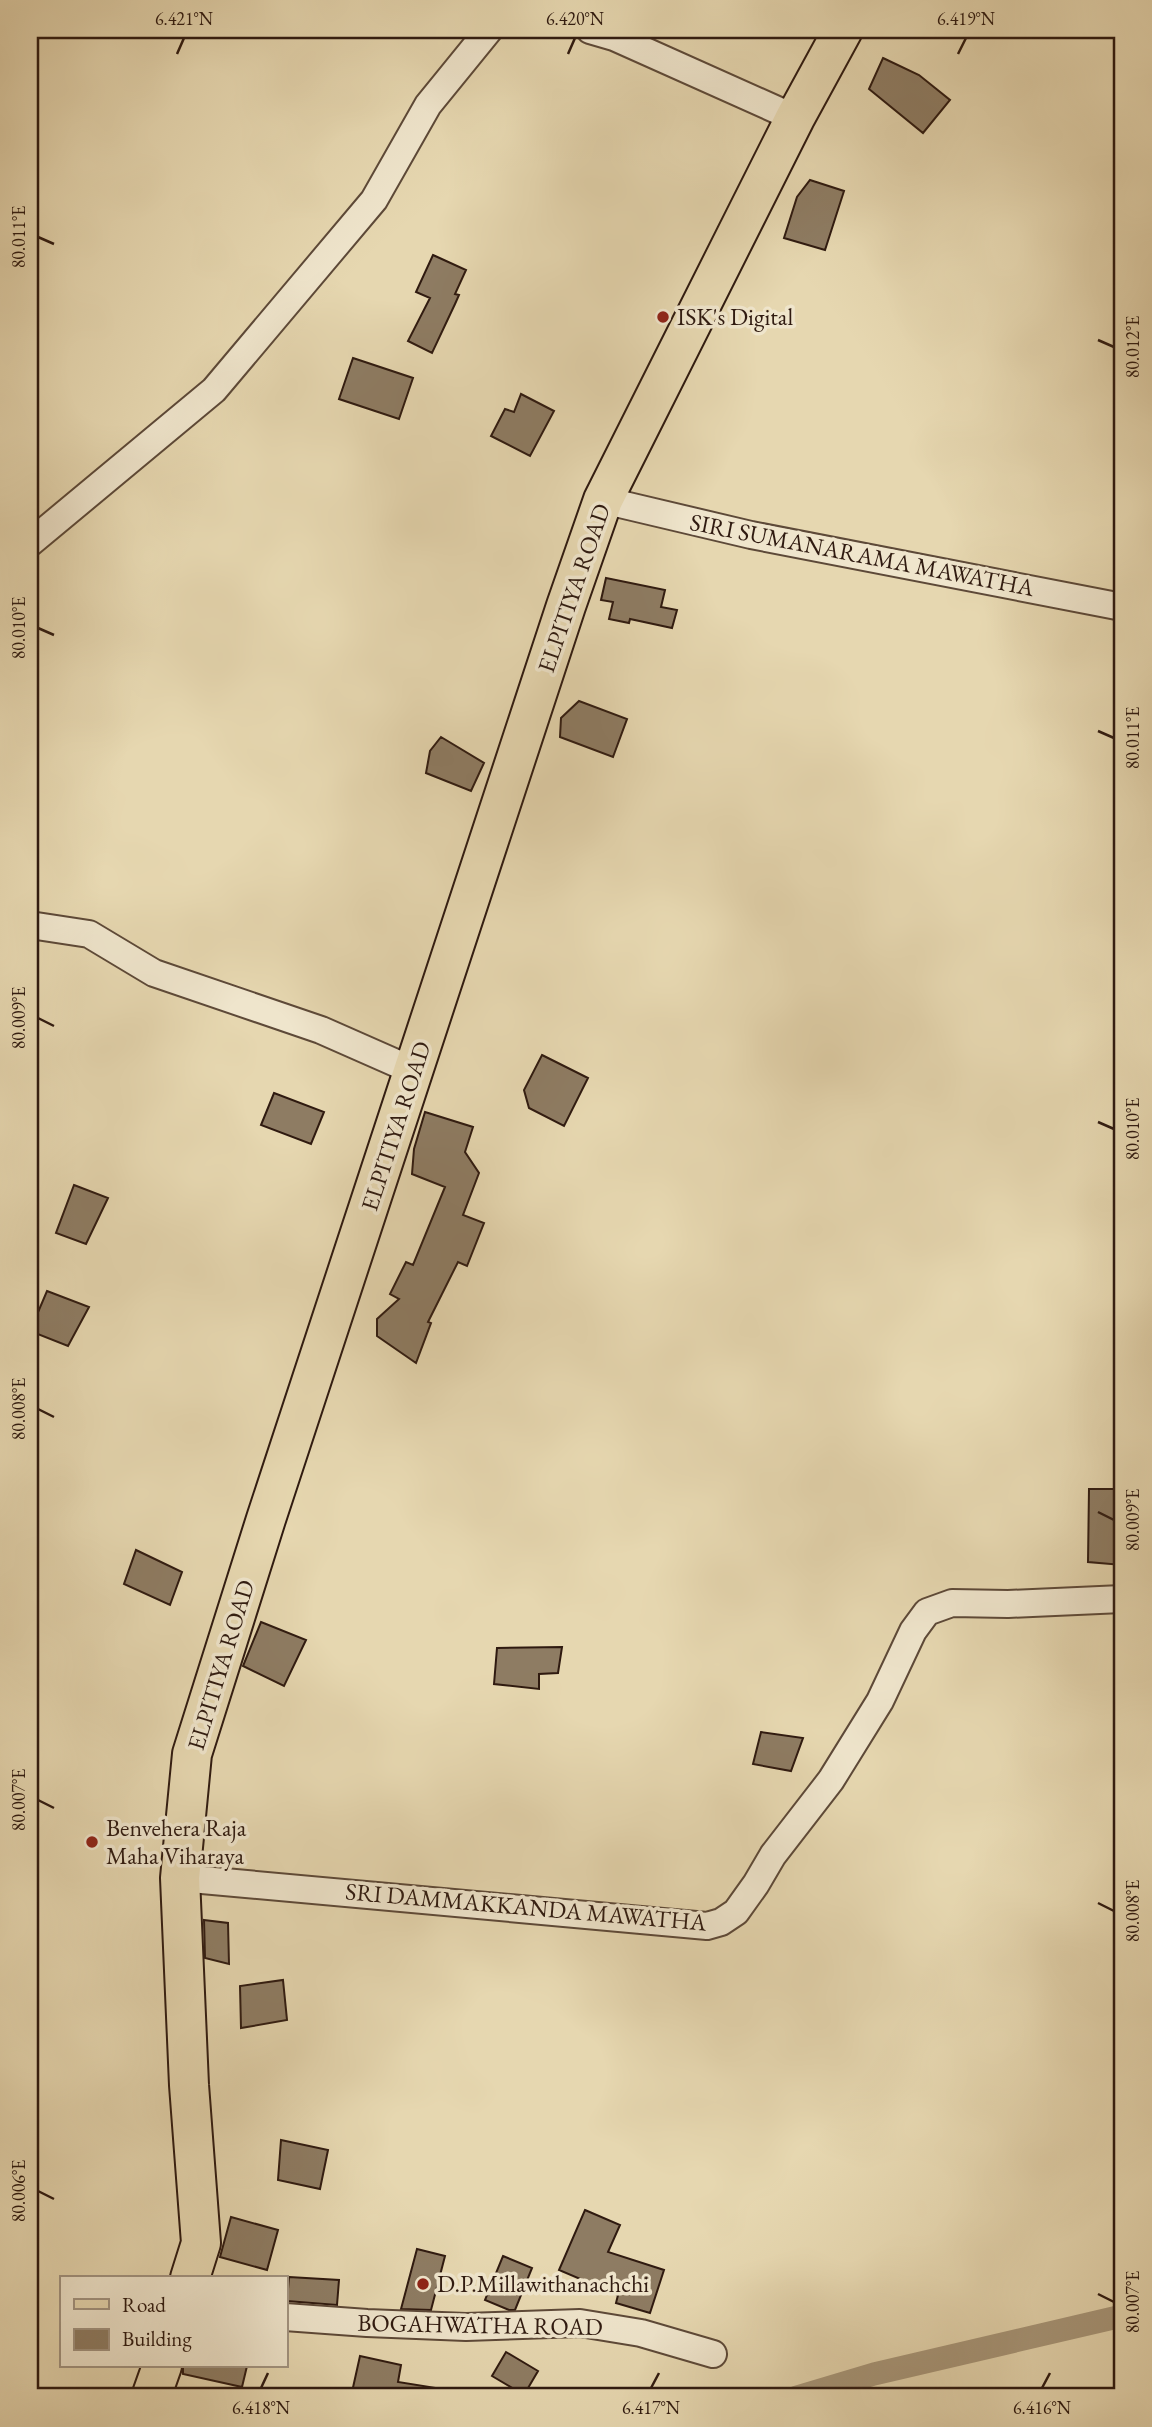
<svg xmlns="http://www.w3.org/2000/svg" width="1152" height="2427" font-family="'EB Garamond',serif">
	<rect width="100%" height="100%" fill="#e6d7b0"/>
	<filter id="stains"><feTurbulence type="fractalNoise" baseFrequency=".00286" numOctaves="4"/><feColorMatrix values="0 0 0 0 .2 0 0 0 0 .09 0 0 0 0 .02 0 0 0 .5 -.17"/></filter>
	<radialGradient id="worn" r=".72"><stop offset=".6" stop-color="#630" stop-opacity="0"/><stop offset="1" stop-color="#630" stop-opacity=".3"/></radialGradient>
	<g fill="none" stroke-linecap="round" stroke-linejoin="round">
		<!-- canal -->
		<path stroke="#a8977a" stroke-width="23" d="M797 2397 874 2374 1122 2316"/>
	</g>
	<!-- building -->
	<path fill="#8e7c63" stroke="#2f1a10" stroke-width="2" d="M883 58 919 75 950 100 923 133 869 89Z
		M810 180 844 191 825 250 784 238 797 197Z
		M433 255 466 270 455 294 459 295 455 304 432 353 408 341 430 298 416 292Z
		M353 358 413 378 399 419 339 399Z
		M521 394 554 411 530 456 491 436 505 409 514 412Z
		M606 578 665 590 661 607 677 610 672 628 630 619 629 623 609 619 613 602 601 600Z
		M579 701 627 719 613 757 560 737 561 718Z
		M441 737 484 763 471 791 426 773 430 751Z
		M542 1055 588 1078 564 1126 529 1108 524 1090Z
		M274 1093 324 1112 311 1144 261 1125Z
		M425 1112 473 1127 465 1152 479 1173 463 1215 484 1223 467 1266 458 1262 428 1322 431 1323 416 1363 377 1336V1319L399 1299 390 1294 406 1262 413 1265 445 1187 412 1174 414 1149Z
		M74 1185 108 1198 86 1244 56 1233Z
		M47 1291 89 1307 68 1346 30 1331Z
		M1089 1489H1122V1565L1088 1562Z
		M136 1550 182 1572 170 1605 124 1584Z
		M261 1622 306 1640 284 1686 243 1666Z
		M562 1647 558 1673 539 1674V1689L494 1684 497 1648Z
		M761 1732 803 1738 791 1771 753 1764Z
		M204 1920 228 1923 229 1964 205 1958Z
		M283 1980 287 2020 241 2028 240 1986Z
		M281 2140 328 2150 320 2189 278 2180Z
		M585 2210 620 2225 608 2252 664 2270 650 2313 616 2303 618 2295 559 2270Z
		M231 2217 278 2230 267 2270 220 2257Z
		M417 2249 445 2256 431 2310 401 2309Z
		M503 2256 532 2268 515 2310H509L485 2300Z
		M289 2277 339 2280 337 2305 287 2301Z
		M506 2352 538 2371 524 2395 492 2376Z
		M360 2356 401 2365 398 2382 436 2388 435 2397H375L352 2392Z
		M183 2366H247L242 2387 183 2374Z"/>
	<g fill="none" stroke-linecap="round" stroke-linejoin="round">
		<!-- street casing -->
		<g stroke="#5d4938" stroke-width="30">
			<path id="street" d="M590 30 614 37 795 118
				M603 500 751 535 1122 607
				M30 543 214 390 374 200 428 105 489 30
				M30 925 89 934 154 973 321 1030 414 1071
				M180 1878 707 1926 721 1922 736 1912 756 1884 773 1855 831 1780 880 1701 913 1631 927 1612 952 1603 1008 1604 1122 1599
				M285 2317 367 2323 466 2327 580 2323 641 2333 713 2354"/>
		</g>
		<!-- primary casing -->
		<g stroke="#2f1a10" stroke-width="42">
			<path id="primary" d="M190 2278 201 2243 189 2085 180 1878 192 1754 266 1519 566 606 603 500 795 118 843 30
				M151 2397 162 2366"/>
		</g>
		<!-- street -->
		<use href="#street" stroke="#efe5cc" stroke-width="26"/>
		<!-- primary -->
		<use href="#primary" stroke="#e6d7b0" stroke-width="38"/>
	</g>
	<!-- ticks -->
	<path fill="none" stroke="#2f1a10" stroke-width="2.5" d="M177 54 184 38M568 54 575 38M958 54 966 38M38 237 54 244M1098 340 1114 347M38 628 54 635M1098 731 1114 738M38 1018 54 1026M1098 1122 1114 1129M38 1409 54 1417M1098 1512 1114 1520M38 1800 54 1808M1098 1903 1114 1911M38 2191 54 2199M1098 2294 1114 2302M261 2388 268 2373M651 2388 659 2373M1042 2388 1050 2373"/>
	<!-- markers -->
	<g fill="#8f2418" stroke="#efe5cc" stroke-width="2.5">
		<circle cx="663" cy="317" r="7"/>
		<circle cx="92" cy="1842" r="7"/>
		<circle cx="423" cy="2284" r="7"/>
	</g>
	<g text-anchor="middle" stroke-width="7" stroke-linejoin="round" paint-order="stroke">
		<!-- poi labels -->
		<g font-size="24" fill="#2f1a10" stroke="#efe5cc" text-anchor="start">
			<text x="677" y="325">ISK's Digital</text>
			<text x="106" y="1836">Benvehera Raja<tspan x="106" dy="28">Maha Viharaya</tspan></text>
			<text x="437" y="2292">D.P.Millawithanachchi</text>
		</g>
		<!-- street labels -->
		<g font-size="24" fill="#2f1a10" stroke="#efe5cc">
			<text transform="translate(862 555) rotate(11)" y="8">SIRI SUMANARAMA MAWATHA</text>
			<text transform="translate(574 588) rotate(-71)" y="8">ELPITIYA ROAD</text>
			<text transform="translate(396 1126) rotate(-72)" y="8">ELPITIYA ROAD</text>
			<text transform="translate(221 1665) rotate(-73)" y="8">ELPITIYA ROAD</text>
			<text transform="translate(526 1907) rotate(5)" y="8">SRI DAMMAKKANDA MAWATHA</text>
			<text transform="translate(480 2325) rotate(1)" y="8">BOGAHWATHA ROAD</text>
		</g>
	</g>
	<!-- margin -->
	<rect width="1152" height="2427" fill="none" stroke="#e6d7b0" stroke-width="77"/>
	<!-- legend -->
	<rect x="60" y="2276" width="228" height="91" fill="#efe5cc" stroke="#a29481" stroke-width="2"/>
	<rect x="74" y="2299" width="35" height="10" fill="#e6d7b0" stroke="#a29481" stroke-width="2"/>
	<text x="122" y="2312" font-size="21" fill="#2f1a10">Road</text>
	<rect x="74" y="2329" width="35" height="21" fill="#8e7c63" stroke="#a29481" stroke-width="2"/>
	<text x="122" y="2346" font-size="21" fill="#2f1a10">Building</text>
	<rect x="38" y="38" width="1076" height="2350" fill="none" stroke="#2f1a10" stroke-width="2.5"/>
	<g font-size="18" text-anchor="middle" fill="#2f1a10">
		<text x="184" y="25">6.421°N</text>
		<text x="575" y="25">6.420°N</text>
		<text x="966" y="25">6.419°N</text>
		<text transform="translate(19 237) rotate(-90)" y="6">80.011°E</text>
		<text transform="translate(1133 347) rotate(-90)" y="6">80.012°E</text>
		<text transform="translate(19 628) rotate(-90)" y="6">80.010°E</text>
		<text transform="translate(1133 738) rotate(-90)" y="6">80.011°E</text>
		<text transform="translate(19 1018) rotate(-90)" y="6">80.009°E</text>
		<text transform="translate(1133 1129) rotate(-90)" y="6">80.010°E</text>
		<text transform="translate(19 1409) rotate(-90)" y="6">80.008°E</text>
		<text transform="translate(1133 1520) rotate(-90)" y="6">80.009°E</text>
		<text transform="translate(19 1800) rotate(-90)" y="6">80.007°E</text>
		<text transform="translate(1133 1911) rotate(-90)" y="6">80.008°E</text>
		<text transform="translate(19 2191) rotate(-90)" y="6">80.006°E</text>
		<text transform="translate(1133 2302) rotate(-90)" y="6">80.007°E</text>
		<text x="261" y="2414">6.418°N</text>
		<text x="651" y="2414">6.417°N</text>
		<text x="1042" y="2414">6.416°N</text>
	</g>
	<rect width="100%" height="100%" filter="url(#stains)"/>
	<rect width="100%" height="100%" fill="url(#worn)"/>
</svg>
